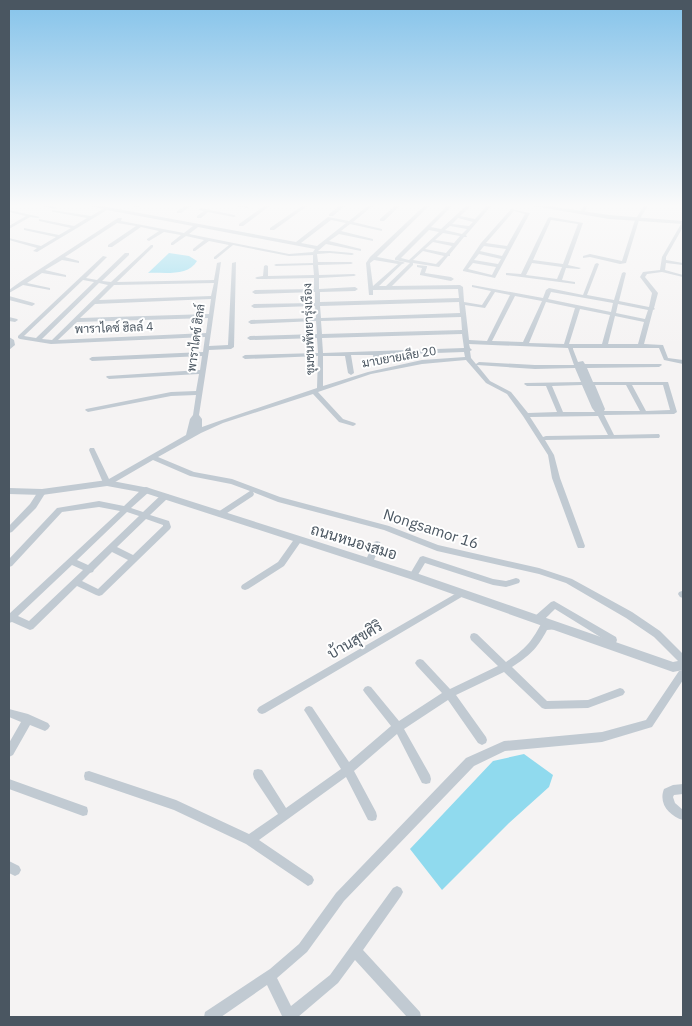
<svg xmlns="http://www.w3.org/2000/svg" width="692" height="1026" font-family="'IBM Plex Sans',Sarabun,sans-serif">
	<rect width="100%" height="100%" fill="#f5f3f3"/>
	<!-- water -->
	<path fill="#90daee" d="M169 253 189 256 197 261C188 277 164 272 148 273Z
		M524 754 553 775 549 787 509 823 442 890 410 849 493 761Z"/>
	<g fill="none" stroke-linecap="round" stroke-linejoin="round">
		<!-- minor -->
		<path fill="#c1cad2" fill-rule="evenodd" d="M35 204H43L57 208 55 209Z
			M83 204H93L107 207 296 242 328 217 349 221 370 204H375L353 222 382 229V231L350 224 341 231 373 239V241L339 234 329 241 361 249V251L326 244 318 251H330L352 253 354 254 352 255 330 253 317 254 318 262H351L353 263 351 264 318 265 319 275 354 274 356 275 354 276 319 278V289L355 287 358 289 355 291 320 292V302L459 298 458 289 373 290V295H369L366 263 370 257 426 204H431L377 257 403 262 405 263 402 264 379 286H386L410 263 395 260V258L449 204H454L431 227 441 229 468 204H473L460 216 475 219 487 206 483 204H492L491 206 466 235 467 237H464L450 254V256H448L439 267 413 263V265L392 286 460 285 463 287 464 302 482 305 491 291 472 287V285L543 298 546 290 549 288 583 295 595 264 597 263 599 264 587 295 614 300 622 273 624 272 626 273 619 301 649 307 652 293 640 277 643 272 660 270 662 257 681 224 683 223V227L666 257V260L683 263V265L666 263 665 270 683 275V277L662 272 647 274 645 277 658 293 654 308 655 309 653 310 644 344 663 345 668 358 683 360V364L664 360 659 348H573V349L578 362 583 361 585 364H661L662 365 659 367 587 368 593 382H668L677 412 674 414 604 415 614 435 659 434 660 436 659 438H657L545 440 554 455 560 478 585 546 584 548H578L577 546 552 478 548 455 523 416 507 394 486 383 466 360 422 364 371 374 318 392 343 419 355 423 356 424 355 425 353 426 339 422 313 394 223 423 201 433 158 457 194 472 232 479 280 497 389 526 438 545 539 568 572 579 632 612 660 631 683 654V664L680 663 654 637 626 618 566 583 539 574 437 551 384 530 278 502 253 492 254 494 253 496 221 517 218 516 217 514 218 512 250 491 231 484 190 476 153 460 110 485H104L89 450 90 448H94L109 479 186 435 190 419 193 415 196 395 171 396 88 412 85 410 86 409 171 392 196 391 199 374 109 379 106 377 107 376 200 370 202 356 92 361 89 359 92 357 203 352 205 337 51 344 20 339 18 338V336L103 256 107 257 86 278 97 280 125 253H129V255L102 281 111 282 151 245H153V247L117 282 214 280 217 263 221 262 209 346 228 345 232 263 236 262 234 347 231 349 209 350 199 415 202 419V427L219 421 317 388 318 356 245 359 242 357 245 355 318 353 317 338 250 340 247 338 250 336 317 334 316 321 251 324 248 322 251 320 316 318 315 306 254 308 251 306 254 304 315 303V292L255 294 252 292 255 290 314 289V278L265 279H257L255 278 257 277 263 276 264 266 266 265 268 266V276L314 275 313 265 276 266 274 265 276 264 313 263V255L289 256 233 245 216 259H214V257L229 245 209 241 195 251H193V249L204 240 186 236 173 245H171V243L181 235 164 232 149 241 147 240V239L159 231 141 227 112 247H108V245L136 226 117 223 65 257 79 261V263L62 260 45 270 66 275V277L42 273 27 283 50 288V290L23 285 9 293V290L20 282 118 218H122L121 221 184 233 193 226 107 210 37 252 33 251 37 248 9 240V238L41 246 56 237 24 230V228L59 235 71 228 39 221V219L74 226 87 218 54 212H52V210L91 216 103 209ZM458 218 473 222 469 226 452 224ZM331 220 346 223 317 246 301 243ZM450 226 467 229 462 234 445 230ZM198 227 315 249 313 252 289 254 189 234ZM429 230 439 232 409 260 401 258ZM443 233 460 236 454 243 435 240ZM433 242 452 246 446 253 425 249ZM423 251 444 256 436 264 413 260ZM374 260 398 264 373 286 370 263ZM83 280 94 282 36 338 24 336ZM99 283 108 285 52 340 42 339ZM214 283 211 296 99 300 114 285ZM495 292 510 295 487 341 469 340 465 305 485 308ZM551 292 613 303 611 312 548 299ZM515 296 542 301 523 342 492 341ZM211 299 209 314 80 318 95 304ZM459 302 460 313 321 318 320 306ZM546 302 575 308 564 344 529 343ZM618 304 648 310 645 319 616 313ZM580 309 610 315 602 344H569ZM615 316 644 322 638 344H608ZM461 317 462 330 322 334 321 321ZM208 318 206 333 58 340 77 322ZM462 334 464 348 323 353 322 338ZM469 344 568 348 574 365H535L479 362 476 364 471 358 470 351 472 350 470 348ZM464 352 465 357 422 360 368 372 323 386V356H345L348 373 351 375 354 373 351 355H373L375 364 378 366 381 364 379 355ZM477 365 535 369 575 368 581 382 525 383 524 384 527 386H546L557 412 528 413 511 392 490 381ZM582 385 592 408 595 412H563L552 386ZM595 385H626L640 411H604L605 409ZM632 385H663L670 410 646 411ZM598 416 608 435 546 436 543 437 530 417Z
			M120 204H143L138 207Z
			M189 204H194L181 213H177V211Z
			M229 204H239L249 207 247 208Z
			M267 204H272L243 226H239V224Z
			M305 204H310L274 230H270V228Z
			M342 204H347L333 216H329V214Z
			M397 204H402L384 221H380V219Z
			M584 204H588L584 214H580Z
			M645 204H649L639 220 626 263 620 264 590 257 583 258V256L590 254 622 261 635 220Z
			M677 204H683V206L678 205Z
			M201 208 234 215 236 216 234 217 208 212 201 218H197V216L204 211 199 210V209Z
			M511 209 530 213 495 278 463 271V270L481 243ZM514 211 525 214 507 246 486 243ZM484 246 506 249 502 256 480 251ZM479 254 501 259 498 264 474 260ZM473 263 496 267 492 275 468 269Z
			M9 210 40 217 38 218 30 217 9 229V226L26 216 9 212Z
			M550 217 583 223 568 265 581 268 579 269 566 268 562 280 575 282V284L506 275V273H508L521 274 548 218ZM551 220 578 224 563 264 533 260ZM532 263 562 267 557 279 526 275Z
			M417 265 427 266V267L425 273 451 277 454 279 451 281 420 275V274L422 268 417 267Z
			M9 296 34 303 35 304 32 306 9 300Z
			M9 317 17 319 18 320 15 322 9 321Z
			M9 337 14 340 15 345 9 350Z
			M146 487 149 488 150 490 149 492 131 508 143 512 162 494H168L169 496 168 498 150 515 169 521 171 527 170 529 102 595 99 596 96 595 77 586 33 629 30 630 12 622 9 623V614L120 511 99 507 62 512 12 566 9 567V559L57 508 99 501 124 506 143 488ZM127 512 139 516 88 565 77 560ZM146 519 163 525V526L133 555 117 547ZM112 552 128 560 98 589 82 581 90 573 93 572 94 570ZM72 565 83 570 29 621 18 616Z
			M42 489 46 492 36 508 12 532 9 533V526L30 504 39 490Z
			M298 537 301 538 302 540 284 566 248 589 245 590 242 589 241 587 242 585 278 562 295 538Z
			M377 541 380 542 381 544 373 562 372 564H366L365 562 373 544 374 542Z
			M423 556 493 579 506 581 516 578 519 579 520 581 519 583 506 587 493 585 425 563 416 578 413 579 410 578 409 576 410 574 420 557Z
			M462 590 465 591 466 593 465 595 265 713 262 714 259 713 257 710 259 707Z
			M682 591H683V598L680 597 678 594 679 592Z
			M554 601 616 637 617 640 616 643 613 644 610 643 555 609C549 614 543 624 535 622L534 619 535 616 551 602Z
			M554 622 557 623 558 626 557 629 547 630C537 649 529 656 512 667L547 701 588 700 620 688 623 689 625 692 623 695 588 708 545 709 542 708 504 672 456 695 486 737 487 740 486 743 482 745 478 743 448 700 404 729 430 775 431 779 430 783 426 784 422 783 397 734 354 771 376 812 377 816 376 820 372 821 368 820 346 777 259 840 312 876 314 880 312 884 308 886 246 844 174 810 89 781 85 780 84 776 85 772 89 771 176 800 249 834 278 814 254 778 253 774 254 770 258 769 262 770 286 808 341 769 306 713 304 710 306 707 309 706 312 707 349 762 391 726 365 693 363 690 365 687 368 686 371 687 399 721 442 693 417 666 415 663 417 660 420 659 423 660 450 689 498 666 471 640 470 637 471 634 474 633 477 634 506 662C524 650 531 643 541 624Z
			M682 670H683V680L652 727 602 742 505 751 474 766 344 901 307 952 277 978 291 1006 330 975 393 888 397 886 401 888 403 892 401 896 363 950 420 1012 421 1017H407L355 960 338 983 298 1017H282V1016L267 985 221 1017H204L205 1012 270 969 299 944 336 893 466 758 504 741 602 732 646 720 679 671Z
			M9 709 28 714 48 723 50 726 48 729 45 731 30 725 13 755 9 757V743L21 722 9 717Z
			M9 779 87 807 88 811 87 815 83 816 9 789Z
			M683 784V794L674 795 673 797 675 803 683 810V820C670 816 658 804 664 789L673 785Z
			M9 861 19 866 21 870 19 874 15 876 9 873Z"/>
		<!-- tertiary -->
		<path fill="#c1cad2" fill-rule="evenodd" d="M522 204H535L609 215 683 221V224L609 219Z
			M107 480 149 488 416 573 673 662 683 660V670L673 672 410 579 145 493 107 486 42 495 9 494V488L42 489Z"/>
	</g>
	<!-- sky -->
	<linearGradient id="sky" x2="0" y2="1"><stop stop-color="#85c3ea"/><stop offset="0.59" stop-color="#fafafa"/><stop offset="1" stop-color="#fafafa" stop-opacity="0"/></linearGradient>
	<rect width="692" height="348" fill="url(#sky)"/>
	<g text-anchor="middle" stroke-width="4" stroke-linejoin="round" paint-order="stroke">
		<!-- far-street labels -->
		<g font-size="12" fill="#4a5661" stroke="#fff">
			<text transform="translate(114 328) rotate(-2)" y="4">พาราไดซ์ ฮิลล์ 4</text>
			<text transform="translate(309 329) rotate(-92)" y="4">ชุมชนพัทยารุ่งเรือง</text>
			<text transform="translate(196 338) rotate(-82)" y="4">พาราไดซ์ ฮิลล์</text>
			<text transform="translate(399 357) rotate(-10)" y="4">มาบยายเลีย 20</text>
		</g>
		<!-- street labels -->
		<g font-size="15" fill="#4a5661" stroke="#fff">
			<text transform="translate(431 529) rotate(18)" y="5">Nongsamor 16</text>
			<text transform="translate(354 542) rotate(17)" y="5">ถนนหนองสมอ</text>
			<text transform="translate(355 640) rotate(-30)" y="5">บ้านสุขศิริ</text>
		</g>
	</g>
	<!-- border -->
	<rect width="692" height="1026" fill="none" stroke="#4a5661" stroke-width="20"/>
</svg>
